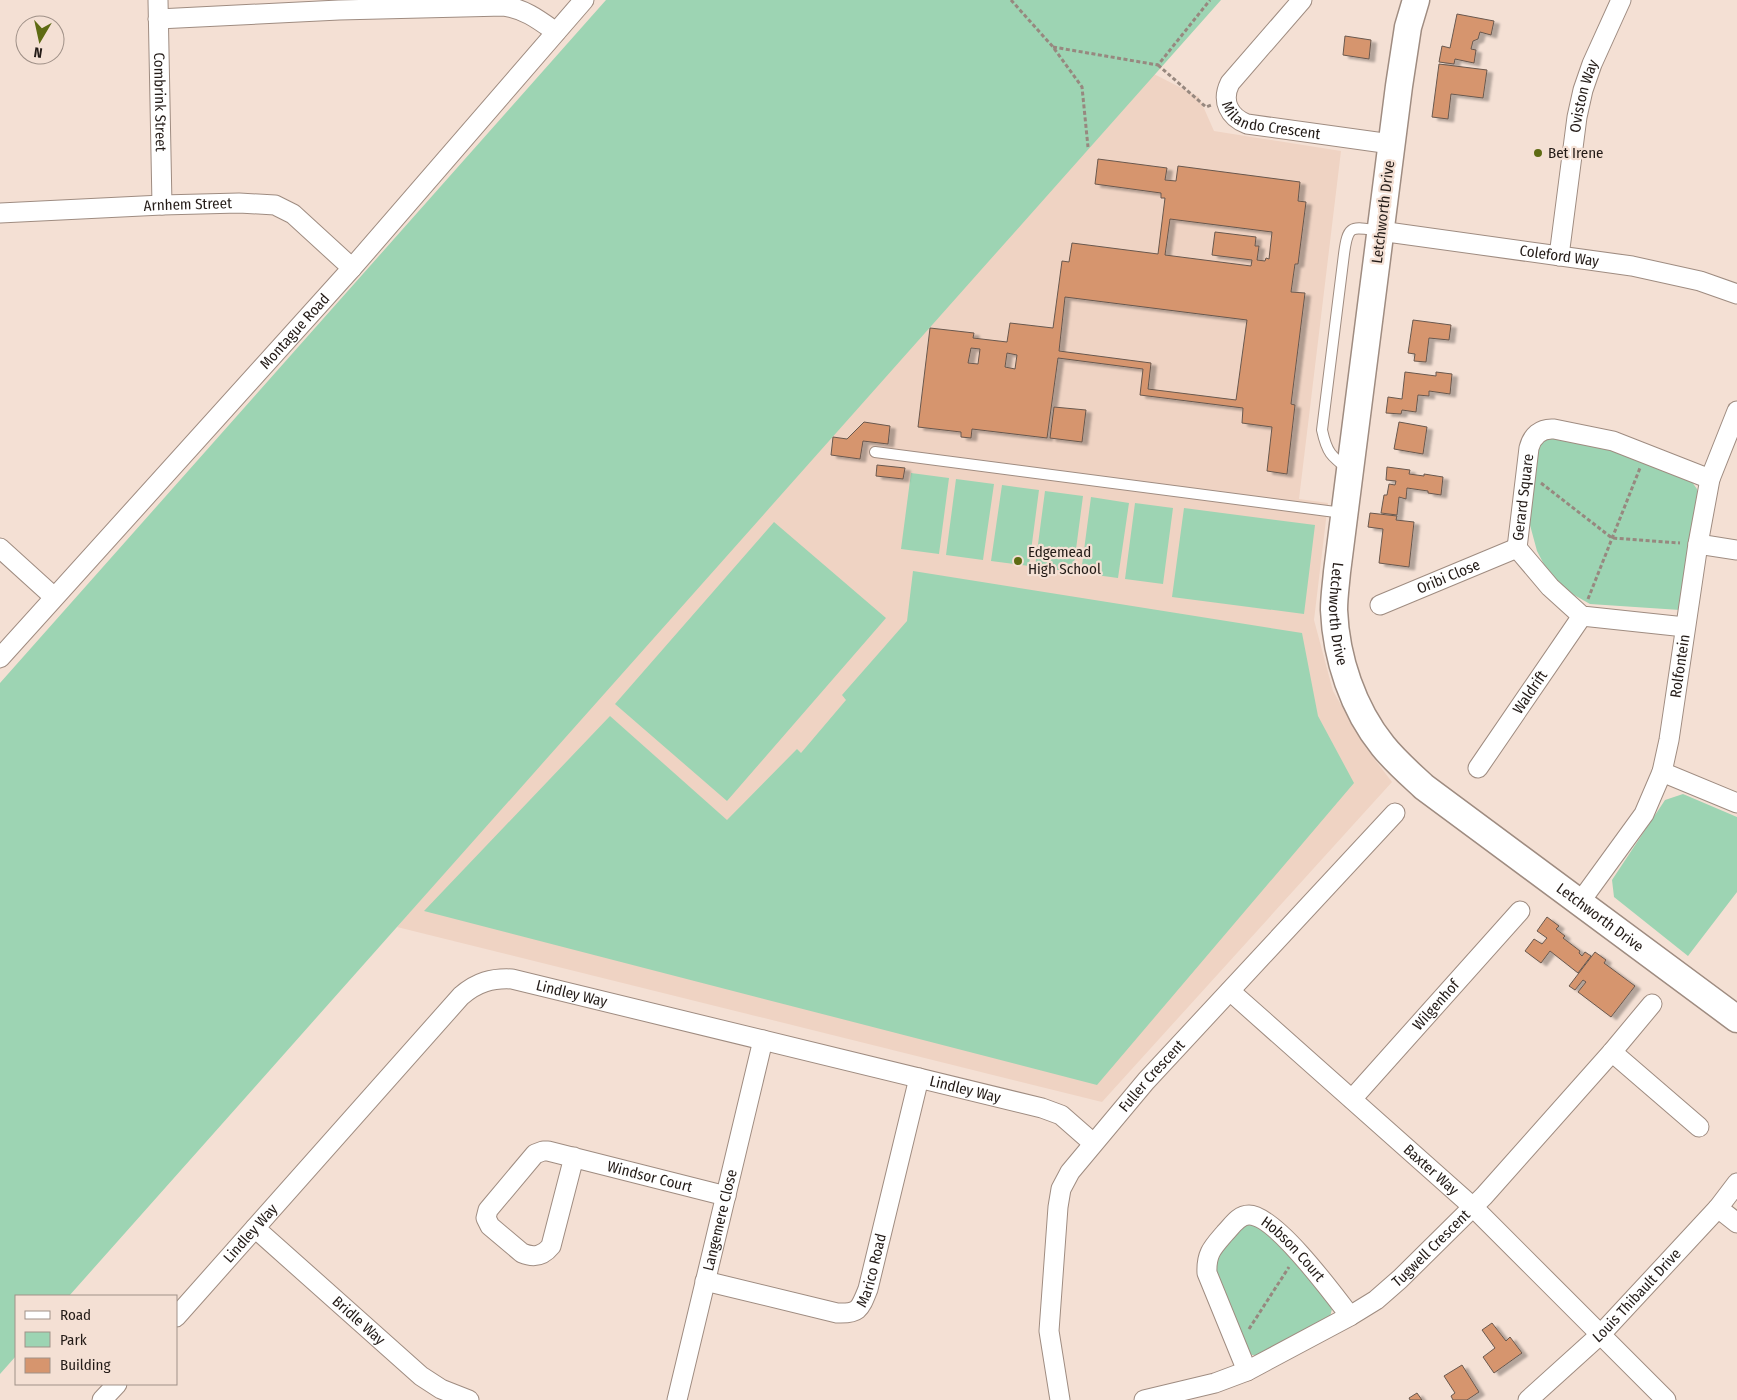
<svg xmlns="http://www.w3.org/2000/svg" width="1737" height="1400" font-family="'Fira Sans Condensed',sans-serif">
	<defs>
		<filter id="shadow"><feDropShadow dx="5.5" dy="3" stdDeviation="1" flood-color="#0004"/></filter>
	</defs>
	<rect width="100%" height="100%" fill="#f4e0d4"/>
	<!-- built -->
	<path fill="#efd3c3" d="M1152 73 1199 97 1214 131 1341 151 1299 499 1328 503 1314 620 1333 691 1366 748 1392 782 1102 1102 397 927 818 443Z"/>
	<!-- green -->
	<path fill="#9dd4b3" d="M606 0H1221L69 1296H16V1356L0 1374V683Z
		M1552 438C1602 443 1646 463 1692 482L1697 489 1698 494 1680 610 1590 604 1567 591 1549 574 1537 551 1530 525V512L1537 452C1540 444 1543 440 1552 438Z
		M911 473 949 478 939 554 901 549Z
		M956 479 994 484 983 560 946 555Z
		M1002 485 1039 490 1029 566 991 561Z
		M1045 491 1083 496 1073 572 1035 567Z
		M1091 497 1129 503 1118 578 1081 573Z
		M1135 503 1173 508 1163 584 1125 579Z
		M1184 508 1315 525 1304 614 1172 597Z
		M774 522 886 618 727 801 615 704Z
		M913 571 1302 633 1318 716 1354 783 1097 1085 424 911 610 716 727 820 797 749 801 753 846 700 842 695 907 621Z
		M1683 794 1737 817V892L1688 956 1614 897 1612 880 1665 800Z
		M1248 1225 1260 1226 1294 1256 1331 1305 1332 1309 1330 1317 1261 1355H1252L1247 1352 1214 1273 1218 1253 1244 1226Z"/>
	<!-- building -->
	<path fill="#d6956e" stroke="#69584e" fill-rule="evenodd" filter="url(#shadow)" d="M1457 14 1494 21 1491 35 1480 32 1478 39 1473 41 1471 49 1476 50 1474 63 1455 59 1454 64 1439 62 1442 46 1450 48Z
		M1345 36 1371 40 1369 59 1343 55Z
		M1439 64 1487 70 1483 98 1451 94 1448 119 1432 117Z
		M1098 159 1167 168 1165 180 1176 181 1178 166 1300 182 1298 201 1306 202 1298 264H1295L1291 292 1305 293 1291 404 1295 405 1287 474 1267 471 1272 427 1242 423 1243 408 1140 395 1143 369 1058 358 1047 438 972 429 971 438 961 437V432L918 427 930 328 974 333 973 338 1007 342 1010 323 1053 328 1062 261 1069 262 1072 243 1158 254 1165 198H1161V193L1095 184ZM1170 219 1272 232 1269 259 1266 258 1265 261 1257 260 1259 246H1255L1256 237 1215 232 1212 255 1252 260 1251 266 1165 255ZM1065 297 1247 320 1236 400 1148 389 1151 363 1059 351ZM971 348 980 349 978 364 968 363ZM1007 353 1017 355 1015 369 1005 367Z
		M1413 320 1451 325 1449 340 1429 338 1426 362 1414 361 1415 354 1408 353Z
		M1405 372 1436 376V372L1452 374 1450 394 1429 391V396L1418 395 1416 412 1402 410 1401 414 1386 413 1388 397 1402 399Z
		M1054 407 1086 410 1082 442 1050 438Z
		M864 422 890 426 888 444 863 441 860 459 831 455 833 437 847 439Z
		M1399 422 1427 427 1423 454 1394 449Z
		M877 465 905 468 903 479 876 476Z
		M1387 467 1410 470 1409 474 1424 476V474L1443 477 1441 495 1428 493V491L1407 488 1406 499 1399 497 1397 515 1381 513 1384 495H1387L1389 484 1395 485 1396 481 1386 480Z
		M1370 513 1397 516 1396 520 1414 522 1409 567 1379 563 1383 529 1368 527Z
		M1547 917 1559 926 1556 929 1565 936 1563 938 1580 951 1579 953 1582 956 1585 952 1591 956 1578 973 1550 951 1541 963 1525 951 1534 939 1542 944 1547 938 1537 931Z
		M1595 952 1606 960 1604 963 1635 986 1611 1017 1578 992 1586 982 1583 980 1575 990 1569 986Z
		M1492 1323 1506 1341 1510 1337 1522 1353 1494 1373 1483 1357 1495 1348 1482 1330Z
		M1462 1365 1479 1392 1467 1400H1453L1451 1396 1455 1393 1444 1376Z
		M1417 1393 1422 1400H1410L1409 1398Z"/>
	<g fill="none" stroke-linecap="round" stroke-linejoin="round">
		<!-- lane casing -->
		<g stroke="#9f8c81" stroke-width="12">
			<path id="lane" d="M875 452 1343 513
				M1349 470C1331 456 1327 453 1322 430L1344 254C1348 223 1352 227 1380 231"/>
		</g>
		<!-- street casing -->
		<g stroke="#9f8c81" stroke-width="21">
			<g id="street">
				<path id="s1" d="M158 0 162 205"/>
				<path id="s2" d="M1302 0 1230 83C1221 101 1229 117 1247 124L1391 144"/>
				<path d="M158 19 339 10 504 6C525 9 539 20 556 32"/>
				<path id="s3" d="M0 213 162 205 239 203 275 205 293 214 352 268"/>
				<path id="s4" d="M1380 231 1632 266 1700 281 1737 294"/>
				<path id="s5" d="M1559 256 1577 117 1583 90 1592 64 1621 0"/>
				<path d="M1698 544 1737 550"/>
				<path d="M0 548 54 597"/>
				<path id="s6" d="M1380 605 1517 548"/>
				<path id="s7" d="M1685 627 1582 616 1550 587 1517 548 1529 448C1532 436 1540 428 1554 429L1613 441 1710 479"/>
				<path id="s8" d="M0 658 352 268 584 0"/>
				<path id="s9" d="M1478 768 1582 616"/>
				<path d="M1662 772 1737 803"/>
				<path id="s10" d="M1580 902 1644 814 1662 772 1669 740 1698 544 1710 479 1737 411"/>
				<path id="s11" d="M1230 991 1473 1207 1666 1400"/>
				<path d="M1612 1052 1699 1127"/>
				<path id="s12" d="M1352 1099 1520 911"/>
				<path id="s13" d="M574 1157 551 1246C543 1256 534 1258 522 1253L490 1226 486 1218 488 1210 535 1154 543 1151H548L726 1196"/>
				<path d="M1718 1208 1737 1223"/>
				<path id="s14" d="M255 1228 421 1376 441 1389 469 1400"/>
				<path id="s15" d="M705 1281 837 1313C859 1314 860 1309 868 1289L919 1078"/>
				<path id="s16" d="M176 1317 461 996C477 982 492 978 512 979L1042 1108 1061 1115 1093 1143"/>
				<path id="s17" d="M1247 1371 1207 1273C1206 1253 1213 1247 1225 1233 1232 1226 1238 1215 1249 1215 1275 1215 1334 1295 1350 1316"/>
				<path d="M102 1400 117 1384"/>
				<path id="s18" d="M677 1400 763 1040"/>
				<path id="s19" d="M1060 1400 1049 1331 1058 1207 1061 1189 1070 1172 1146 1081 1395 813"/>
				<path id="s20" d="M1144 1400 1215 1383 1247 1371 1350 1316 1376 1300 1400 1279 1484 1196 1612 1052 1652 1004"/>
				<path id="s21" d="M1528 1400 1601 1334 1718 1208 1737 1183"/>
			</g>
		</g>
		<!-- secondary casing -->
		<g stroke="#9f8c81" stroke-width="29">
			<g id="secondary">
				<path id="s22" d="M1416 0 1408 27 1399 86 1337 572C1336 584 1334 597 1334 610 1336 658 1353 709 1383 746 1395 761 1410 774 1424 787L1737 1019"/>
			</g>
		</g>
		<!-- path -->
		<path stroke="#97887f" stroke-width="3" stroke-dasharray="4 2.5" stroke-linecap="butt" d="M1011 0 1053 47 1082 87 1088 147
			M1053 47 1158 65 1210 0
			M1158 65 1206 107 1211 105
			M1541 483 1612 538 1680 543
			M1588 599 1640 468
			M1249 1329 1289 1267"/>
		<!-- lane -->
		<use href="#lane" stroke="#fff" stroke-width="10"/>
		<!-- street -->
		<use href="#street" stroke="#fff" stroke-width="19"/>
		<!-- secondary -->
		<use href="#secondary" stroke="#fff" stroke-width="26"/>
	</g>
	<!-- markers -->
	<g fill="#5e6b13" stroke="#f4e0d4" stroke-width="2">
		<circle cx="1538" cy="153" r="5"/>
		<circle cx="1018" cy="561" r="5"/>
	</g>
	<g text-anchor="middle" stroke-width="4.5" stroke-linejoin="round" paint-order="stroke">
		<!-- street labels -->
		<g font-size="15" fill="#231b17" stroke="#f4e0d4">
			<text dy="5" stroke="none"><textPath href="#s5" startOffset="162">Oviston Way</textPath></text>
			<text dy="5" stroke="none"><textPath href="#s1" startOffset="102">Combrink Street</textPath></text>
			<text dy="5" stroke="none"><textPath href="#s2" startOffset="182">Milando Crescent</textPath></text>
			<text dy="5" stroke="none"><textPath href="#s3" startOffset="188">Arnhem Street</textPath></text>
			<text transform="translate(1383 212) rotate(-83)" y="5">Letchworth Drive</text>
			<text dy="5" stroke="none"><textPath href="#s4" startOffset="181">Coleford Way</textPath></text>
			<text dy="5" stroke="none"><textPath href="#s8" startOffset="440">Montague Road</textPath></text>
			<text dy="5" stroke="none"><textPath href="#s7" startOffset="249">Gerard Square</textPath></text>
			<text dy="5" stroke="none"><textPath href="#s6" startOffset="74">Oribi Close</textPath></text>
			<text dy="5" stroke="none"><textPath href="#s22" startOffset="620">Letchworth Drive</textPath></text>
			<text dy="5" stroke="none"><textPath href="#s10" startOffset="262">Rolfontein</textPath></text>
			<text dy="5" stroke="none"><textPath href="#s9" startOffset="92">Waldrift</textPath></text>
			<text dy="5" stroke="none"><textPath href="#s22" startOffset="1040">Letchworth Drive</textPath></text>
			<text dy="5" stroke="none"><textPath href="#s16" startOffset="546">Lindley Way</textPath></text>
			<text dy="5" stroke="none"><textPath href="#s12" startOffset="126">Wilgenhof</textPath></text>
			<text dy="5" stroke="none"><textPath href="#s19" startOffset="358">Fuller Crescent</textPath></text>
			<text dy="5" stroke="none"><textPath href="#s16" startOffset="951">Lindley Way</textPath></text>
			<text dy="5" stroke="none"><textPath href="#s11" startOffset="269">Baxter Way</textPath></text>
			<text dy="5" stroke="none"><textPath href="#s13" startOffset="375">Windsor Court</textPath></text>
			<text dy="5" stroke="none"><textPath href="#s18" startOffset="185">Langemere Close</textPath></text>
			<text dy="5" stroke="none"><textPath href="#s16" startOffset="112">Lindley Way</textPath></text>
			<text dy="5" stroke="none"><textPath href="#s20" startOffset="330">Tugwell Crescent</textPath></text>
			<text dy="5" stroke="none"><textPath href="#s17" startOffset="239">Hobson Court</textPath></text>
			<text dy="5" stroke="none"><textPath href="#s15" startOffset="199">Marico Road</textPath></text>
			<text dy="5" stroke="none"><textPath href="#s21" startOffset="151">Louis Thibault Drive</textPath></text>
			<text dy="5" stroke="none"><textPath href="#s14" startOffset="139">Bridle Way</textPath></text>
		</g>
		<!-- poi labels -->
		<g font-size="15" fill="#231b17" stroke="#f4e0d4" text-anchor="start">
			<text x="1548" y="158">Bet Irene</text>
			<text x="1028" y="557">Edgemead<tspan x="1028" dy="17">High School</tspan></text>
		</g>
	</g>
	<!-- legend -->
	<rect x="15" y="1295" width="162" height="90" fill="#f4e0d4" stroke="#a09188"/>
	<rect x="25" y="1311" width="25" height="8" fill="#ffffff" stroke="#a09188"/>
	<text x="60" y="1320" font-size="15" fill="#231b17">Road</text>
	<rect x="25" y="1332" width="25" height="15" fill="#9dd4b3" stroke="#a09188"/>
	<text x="60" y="1345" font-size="15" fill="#231b17">Park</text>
	<rect x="25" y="1358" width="25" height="15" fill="#d6956e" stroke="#a09188"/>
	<text x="60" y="1370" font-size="15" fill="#231b17">Building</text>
	<!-- north arrow -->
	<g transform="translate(40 40) rotate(189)"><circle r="24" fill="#f4e0d4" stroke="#a09188"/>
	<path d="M0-4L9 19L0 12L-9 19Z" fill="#5e6b13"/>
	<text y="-8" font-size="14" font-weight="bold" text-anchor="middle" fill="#231b17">N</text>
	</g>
</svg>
